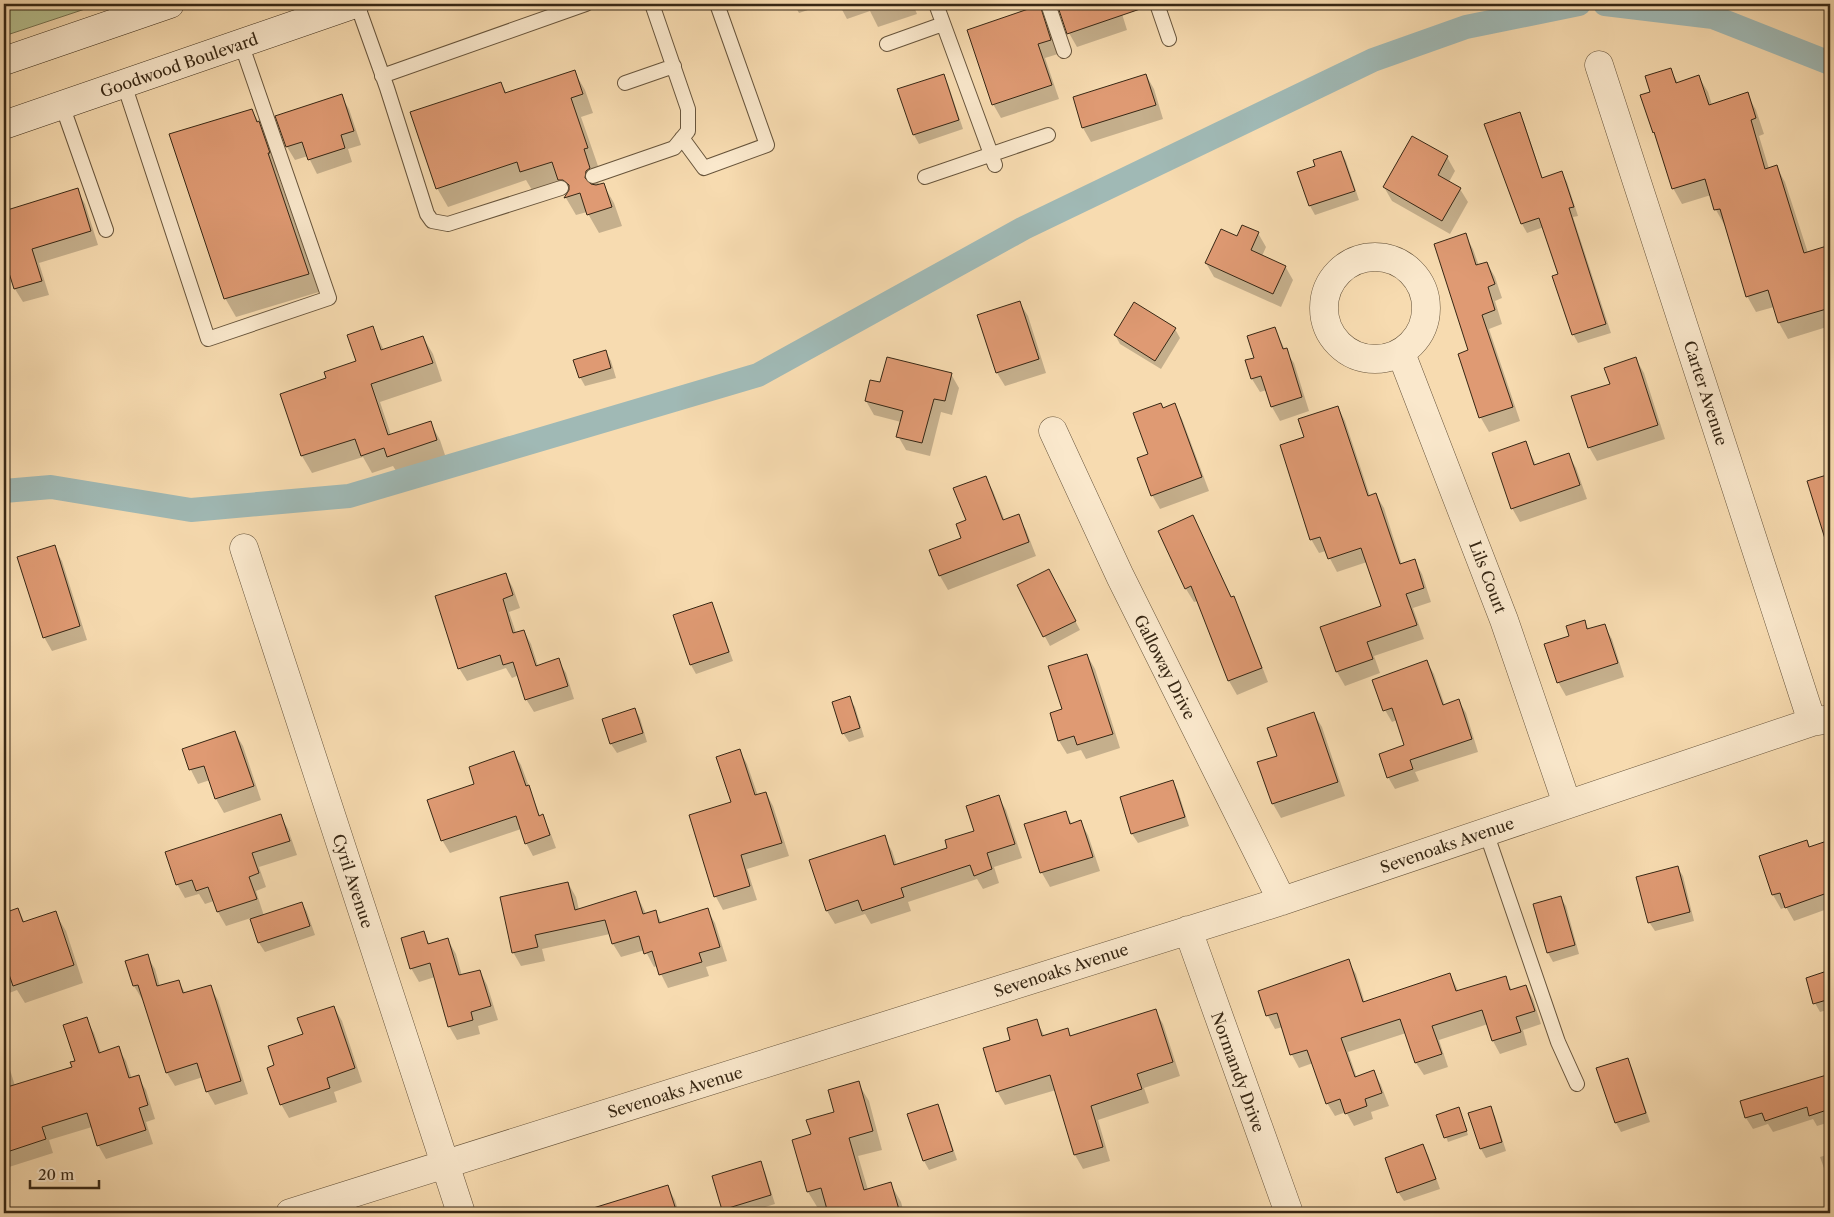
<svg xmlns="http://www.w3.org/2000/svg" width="1834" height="1217" font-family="'Libre Caslon Text',serif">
	<rect width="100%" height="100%" fill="#f7dbb0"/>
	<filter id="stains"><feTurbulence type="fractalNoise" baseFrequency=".004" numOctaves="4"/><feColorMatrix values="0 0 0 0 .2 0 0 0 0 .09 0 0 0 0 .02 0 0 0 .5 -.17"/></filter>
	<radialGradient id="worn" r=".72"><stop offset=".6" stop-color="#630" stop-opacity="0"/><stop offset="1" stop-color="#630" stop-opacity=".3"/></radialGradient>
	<!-- green -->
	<path fill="#b7c190" stroke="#777452" d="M4 4H100L4 36Z"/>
	<!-- shadow -->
	<path fill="#0003" d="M794 4H826L799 13Z
		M839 4H913L917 14 878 27 870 11 847 19Z
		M1058 4H1119L1127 30 1077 47 1069 33Z
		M1039 7 1047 20 1058 54 1045 58 1059 99 1001 118 993 104Z
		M1670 69 1678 83 1699 77 1708 92 1712 105 1747 94 1756 110 1764 134 1759 136 1769 169 1776 166 1785 182 1808 253 1830 246V326L1788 339 1779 323 1774 307 1756 312 1747 296 1726 225 1725 226 1716 210 1711 195 1682 204 1673 188 1658 140 1654 132 1642 96 1652 92Z
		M574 71 585 90 593 113 581 117 598 166 594 168 599 185 603 184 614 203 622 226 599 233 587 212 576 215 566 198 568 194 560 181 532 190 526 180 448 207 437 188 501 83 507 94Z
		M943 75 948 84 963 129 919 144 914 135Z
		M1146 75 1154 89 1163 119 1091 142 1083 128 1074 98Z
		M341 96 349 109 361 145 348 149 352 162 317 174 308 156 295 160 287 147 277 117Z
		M252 110 269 141 279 171 277 172 319 292 236 317 225 298Z
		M1519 113 1524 122 1543 179 1562 173 1567 182 1578 216 1573 217 1611 333 1578 343 1573 334 1559 275 1544 227 1527 233 1522 224 1486 124Z
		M1341 152 1346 161 1359 200 1315 215 1310 206 1299 172 1316 167Z
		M1447 157 1455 171 1449 182 1460 189 1468 202 1450 234 1392 201 1384 187Z
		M77 190 85 204 98 245 39 263 49 295 23 302 15 289 4 252V212Z
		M1258 233 1266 247 1262 256 1285 266 1293 280 1281 307 1214 277 1206 263 1238 238Z
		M1465 235 1473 249 1479 266 1487 263 1495 277 1502 298 1495 301 1502 324 1489 329 1520 421 1489 432 1481 418 1460 354 1470 351Z
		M1020 303 1028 316 1046 373 1005 386 997 373Z
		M372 327 384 350 423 337 433 354 442 381 380 402 391 435 430 422 440 440 446 458 398 474 393 466 372 473 363 457 312 473 302 456 281 395 327 379 357 361Z
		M1175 329 1180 338 1161 369 1120 344 1115 335Z
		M1275 329 1285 350 1294 363 1309 411 1280 421 1272 407 1267 390 1260 392 1252 379 1255 359Z
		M606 352 611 361 616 378 585 386 580 377Z
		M1636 359 1644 373 1665 439 1597 461 1589 447 1611 385Z
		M951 374 959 388 952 415 941 412 930 456 906 450 898 436 901 422 874 415 866 401 881 384Z
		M1174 405 1182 419 1209 491 1160 509 1152 495 1150 454 1163 409Z
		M1338 407 1345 421 1370 496 1376 495 1384 508 1402 565 1414 560 1422 574 1431 602 1413 608 1424 639 1374 656 1380 673 1345 686 1337 672 1322 628 1383 607 1367 562 1337 572 1326 551 1319 553 1311 539 1306 438Z
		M1525 442 1536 465 1568 454 1576 468 1587 499 1520 522 1512 508Z
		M1830 475V539L1808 482Z
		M985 477 993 491 1005 521 1018 516 1026 530 1036 556 948 590 940 576 930 551 963 538 968 521Z
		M1193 516 1232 598 1241 612 1268 682 1237 695 1229 681 1198 601 1194 602 1186 589 1160 532Z
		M54 547 62 561 87 640 52 651 44 637Z
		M506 575 513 588 520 608 509 612 516 633 524 631 531 644 538 666 558 660 566 673 574 699 534 712 526 699 519 675 512 678 506 668 467 681 459 668Z
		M1054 580 1080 630 1050 646 1018 586Z
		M711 604 716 613 733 661 696 674 691 665 675 616Z
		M1584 622 1589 630 1604 625 1612 639 1624 677 1566 696 1558 682 1571 637Z
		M1087 655 1095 669 1120 748 1086 759 1081 750 1067 754 1059 741 1051 714 1064 710Z
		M1427 662 1434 674 1445 706 1459 701 1466 713 1478 752 1415 772 1419 781 1395 789 1388 777 1406 746 1397 720 1392 722 1385 710Z
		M849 698 855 707 864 737 849 742 843 733Z
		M635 709 640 718 647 742 617 753 611 744 603 720Z
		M1314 714 1322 727 1345 796 1281 818 1273 804 1259 763 1278 756Z
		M235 733 243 746 261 800 224 813 216 799 210 780 198 784 191 770 184 749Z
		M740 751 747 764 758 796 766 793 773 806 789 856 747 869 757 900 723 910 716 897 691 816 733 803Z
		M514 753 521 765 540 816H542L549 829 556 848 533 856 526 843 521 829 450 853 442 840 476 785Z
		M1173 782 1178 791 1189 826 1138 843 1132 834 1121 798Z
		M998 796 1006 810 1022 858 994 867 999 883 983 889 977 879 908 902 911 911 871 924 865 914 835 924 827 911 884 837 892 851 897 866 948 848 975 831Z
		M1065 812 1072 824 1080 821 1088 835 1100 871 1050 887 1042 873 1026 825Z
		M280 815 288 829 297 855 259 867 266 887 256 891 264 916 302 903 307 912 315 935 265 952 259 943 251 918 226 926 218 912 214 901 205 904 199 894 185 898 177 884Z
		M1806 841 1810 848 1830 841V908L1794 921 1786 907 1781 909 1773 895 1761 857Z
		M1677 867 1683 876 1694 921 1655 931 1649 922Z
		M568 883 576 897 579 910 636 893 646 914 655 911 662 923 707 909 715 923 727 961 706 967 709 976 668 988 657 966 654 967 645 950 621 957 613 944 610 934 542 949 545 961 521 966 513 952Z
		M1560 897 1566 906 1579 954 1553 962 1548 953Z
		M18 909 25 923 55 913 66 931 83 983 25 1003 17 990 4 995V914Z
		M423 933 430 945 448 940 456 954 462 976 480 971 487 985 498 1020 478 1026 480 1034 457 1040 449 1026 435 977 419 982 411 968Z
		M147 956 155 969 160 987 178 981 186 994 210 986 218 1000 248 1094 215 1105 207 1091 203 1077 175 1086 167 1073 143 998 142 999 134 986Z
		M1348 961 1356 974 1365 1003 1450 974 1459 992 1505 978 1512 990 1526 986 1533 999 1541 1024 1523 1030 1527 1045 1500 1054 1493 1041 1488 1024 1439 1040 1448 1067 1424 1075 1416 1063 1406 1033 1348 1052 1357 1078 1374 1072 1381 1085 1389 1106 1371 1112 1373 1119 1354 1126 1346 1112 1335 1116 1327 1103 1313 1063 1299 1068 1292 1055 1283 1027 1275 1029 1268 1016 1260 992Z
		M1829 972 1830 1009 1820 1012 1815 1003Z
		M334 1007 342 1021 362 1082 334 1092 337 1102 289 1118 281 1104 276 1066 304 1035Z
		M1155 1010 1163 1024 1180 1076 1144 1088 1149 1103 1098 1120 1110 1161 1083 1169 1075 1155 1056 1090 1005 1105 997 1091 1012 1041 1036 1020 1045 1037 1067 1030 1072 1037Z
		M86 1019 94 1033 101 1053 118 1048 126 1061 132 1079 138 1077 146 1090 155 1119 146 1122 153 1144 106 1159 98 1145 92 1127 49 1140 53 1153 9 1167 4 1158V1050L15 1086 73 1068 77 1061Z
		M1627 1060 1632 1068 1650 1122 1621 1132 1616 1123Z
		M1830 1075V1122L1817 1126 1813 1119 1773 1132 1768 1124 1753 1129 1746 1118 1741 1102Z
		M858 1083 869 1101 882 1150 858 1156 868 1190 890 1183 901 1202 904 1213H829L827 1208 819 1210 808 1192 812 1135 835 1113Z
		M937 1106 942 1115 957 1160 929 1170 924 1161Z
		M1490 1107 1495 1116 1506 1151 1486 1158 1481 1149Z
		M1461 1113 1468 1135 1448 1142 1438 1116Z
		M1423 1146 1428 1155 1440 1189 1404 1201 1398 1192Z
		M1830 1154V1185L1820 1157Z
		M760 1163 765 1172 775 1204 746 1213H725L713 1177Z
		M667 1186 675 1200 679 1213H621L618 1202Z"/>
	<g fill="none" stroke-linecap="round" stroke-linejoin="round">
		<!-- canal -->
		<path stroke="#a0b9b5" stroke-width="24" d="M1605 4 1713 17 1830 63
			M4 491 51 487 191 510 349 496 758 375 1024 228 1373 60 1466 27 1579 4"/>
	</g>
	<!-- building -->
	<path fill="#df9a73" stroke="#372714" d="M1057 4H1146V7L1067 34Z
		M1040 5 1051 40 1038 44 1052 85 992 105 967 30Z
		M1671 68 1676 83 1699 75 1709 105 1748 92 1756 118 1751 120 1765 169 1777 165 1804 253 1830 245V308L1778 323 1768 290 1746 297 1720 209 1714 210 1705 179 1672 189 1654 132 1653 133 1640 95 1650 92 1645 76Z
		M575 70 583 94 571 98 588 148 584 149 590 168 586 171 585 178 591 184 596 185 604 183 612 207 587 215 580 193 564 198 569 190V185L563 180H558L552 162 520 172 517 162 436 189 410 112 501 82 505 93Z
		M944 74 959 120 913 135 897 89Z
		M1146 74 1156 105 1082 128 1073 97Z
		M342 94 354 131 341 135 345 148 308 160 302 142 286 147 275 116Z
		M252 109 257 122 259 121 270 153H268L309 274 224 299 169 134Z
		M1520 112 1542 178 1562 171 1574 207 1569 208 1606 324 1572 335 1552 276 1558 274 1539 218 1521 224 1484 124Z
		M1412 136 1448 156 1438 175 1461 188 1442 221 1383 187Z
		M1341 151 1355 191 1309 206 1297 172 1315 166 1313 160Z
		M78 188 91 231 32 249 42 281 14 289 4 257V211Z
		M1242 225 1259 232 1251 250 1286 266 1273 294 1205 263 1221 229 1237 236Z
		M1466 233 1476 265 1487 262 1495 284 1488 287 1495 310 1482 315 1513 407 1479 418 1458 354 1468 350 1434 244Z
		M1020 301 1039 359 996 373 977 315Z
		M1134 302 1176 328 1155 361 1114 335Z
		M373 326 381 350 423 336 433 363 371 384 388 435 431 421 437 440 387 457 384 448 361 456 355 439 301 456 280 394 326 378 324 372 356 361 347 335Z
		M1275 327 1283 349 1287 348 1302 397 1271 407 1261 376 1251 379 1245 360 1254 358 1247 336Z
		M606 350 611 368 579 378 573 360Z
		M887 357 952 373 945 401 934 399 922 443 896 437 903 411 865 401 870 380 880 382Z
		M1636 357 1658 425 1588 448 1571 396 1610 384 1604 368Z
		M1161 403 1163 408 1175 403 1202 477 1151 496 1137 458 1148 454 1133 413Z
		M1338 406 1368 496 1376 493 1400 564 1415 559 1424 588 1406 594 1417 625 1367 642 1373 659 1336 672 1320 627 1381 606 1361 548 1328 559 1320 537 1310 540 1280 445 1304 437 1298 419Z
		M1526 441 1534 465 1569 453 1580 485 1511 509 1492 453Z
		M1830 474V542H1826L1807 481Z
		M986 476 1003 520 1019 514 1029 542 939 576 929 550 961 538 956 524 966 520 953 488Z
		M1193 515 1231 597 1234 596 1262 668 1228 681 1191 586 1185 589 1158 531Z
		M55 545 80 626 43 638 17 557Z
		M1049 569 1076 621 1043 637 1017 585Z
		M506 573 513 595 503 599 513 633 524 630 536 666 559 658 568 686 525 700 513 662 503 665 500 655 458 669 435 596Z
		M712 602 729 652 690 665 673 615Z
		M1585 620 1587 629 1605 624 1618 663 1557 683 1544 644 1569 636 1566 626Z
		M1087 654 1113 734 1077 745 1074 736 1058 741 1050 713 1062 709 1048 666Z
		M1427 660 1443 705 1459 699 1472 739 1410 760 1413 769 1387 778 1379 754 1404 745 1392 708 1383 711 1372 680Z
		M850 696 860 728 842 734 832 702Z
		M635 708 643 733 610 744 602 719Z
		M1314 712 1338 782 1272 804 1257 762 1277 756 1267 728Z
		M235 731 254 786 215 799 204 766 189 770 182 749Z
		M740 749 755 795 766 792 782 843 741 855 750 886 714 897 689 815 731 802 716 757Z
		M514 751 526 786 529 785 539 816 543 814 550 835 525 844 516 816 441 841 427 800 474 784 469 767Z
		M1173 780 1185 817 1131 834 1120 797Z
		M999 795 1015 844 987 853 992 869 974 876 970 865 901 888 904 897 862 911 858 900 826 911 809 860 885 835 894 865 947 848 945 840 974 831 966 806Z
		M1066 811 1070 824 1081 820 1093 857 1040 873 1024 824Z
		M281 814 290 841 252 853 259 873 249 877 257 899 217 912 208 887 196 891 192 880 176 885 165 852Z
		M1807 840 1809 847 1830 840V892L1785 908 1780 893 1772 895 1759 856Z
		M1678 866 1690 912 1648 923 1636 877Z
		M568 882 575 910 636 891 643 914 656 910 659 923 708 908 720 947 699 953 702 962 659 975 652 951 644 954 639 936 612 944 605 920 535 935 538 947 512 953 500 897Z
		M1561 896 1575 945 1547 953 1533 904Z
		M302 902 310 926 258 943 250 919Z
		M18 908 23 922 56 911 74 965 13 986 4 960V913Z
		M424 931 428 944 448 938 459 975 480 970 491 1006 471 1012 473 1020 448 1027 430 963 410 969 401 938Z
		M148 954 157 986 179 980 183 993 211 985 241 1081 206 1092 197 1063 166 1073 138 985 133 986 125 961Z
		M1349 959 1363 1002 1450 973 1456 991 1506 976 1510 990 1526 985 1535 1011 1516 1017 1521 1032 1492 1041 1482 1010 1432 1026 1442 1054 1415 1063 1400 1019 1341 1038 1355 1077 1374 1070 1382 1093 1365 1099 1367 1106 1345 1114 1340 1099 1326 1104 1307 1050 1290 1055 1277 1013 1266 1016 1258 991Z
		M1830 970V999L1813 1004 1806 978Z
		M334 1006 355 1068 327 1078 330 1088 280 1105 267 1068 274 1065 268 1046 303 1034 297 1018Z
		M1156 1009 1173 1062 1137 1074 1142 1089 1091 1106 1103 1147 1074 1155 1050 1075 996 1092 983 1048 1010 1040 1007 1028 1037 1019 1042 1036 1068 1028 1070 1036Z
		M87 1017 99 1053 119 1046 129 1078 139 1075 148 1105 139 1108 146 1130 97 1146 87 1113 42 1127 46 1139 4 1153V1088L72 1067 70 1062 75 1061 63 1025Z
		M1628 1058 1646 1113 1615 1123 1596 1068Z
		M1830 1074V1109L1809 1116 1807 1107 1765 1121 1762 1113 1745 1118 1740 1101Z
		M859 1081 873 1131 849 1138 864 1190 891 1182 900 1213H828L821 1188 807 1192 792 1140 811 1134 806 1120 834 1112 828 1090Z
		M938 1104 953 1151 923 1161 907 1114Z
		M1491 1106 1502 1142 1480 1149 1468 1113Z
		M1459 1107 1467 1131 1444 1138 1436 1115Z
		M1423 1144 1436 1179 1397 1193 1385 1158Z
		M761 1161 771 1195 722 1210 712 1176Z
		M668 1185 677 1213H591L590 1209Z"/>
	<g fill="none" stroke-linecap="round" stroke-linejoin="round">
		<!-- service casing -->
		<g stroke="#67543b" stroke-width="16">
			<path id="service" d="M357 4 387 88 427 214 432 221 448 224 561 188
				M936 4 995 165
				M1048 4 1064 51
				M1157 4 1169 39
				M887 44 943 24
				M382 76 586 4
				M625 83 674 66
				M124 84 208 339 329 298 241 43
				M62 105 106 230
				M682 138 704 168 767 145 717 4
				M593 176 674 148 688 131V109L652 4
				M925 177 1048 135
				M1486 832 1558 1042 1577 1084"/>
		</g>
		<!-- minor casing -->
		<g stroke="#67543b" stroke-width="29">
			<path id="minor" d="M1599 65 1812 722
				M1324 308a51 51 0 1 1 102 0a51 51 0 1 1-102 0Z
				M1401 353 1504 620 1567 804
				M1053 431 1120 576 1282 901
				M244 548 461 1213
				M1188 930 1289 1213
				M290 1213 1282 901 1812 722 1830 719"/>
		</g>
		<!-- secondary casing -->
		<g stroke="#372714" stroke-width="29">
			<path id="secondary" d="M4 61 170 4
				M4 125 355 4"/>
		</g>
		<!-- service -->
		<use href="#service" stroke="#fae8cc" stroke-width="14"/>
		<!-- minor -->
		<use href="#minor" stroke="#fae8cc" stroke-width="28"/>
		<!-- secondary -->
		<use href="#secondary" stroke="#fae8cc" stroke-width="28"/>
	</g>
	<g text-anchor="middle" stroke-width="5" stroke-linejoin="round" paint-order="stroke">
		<!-- street labels -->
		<g font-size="16" fill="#372714" stroke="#fae8cc">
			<text transform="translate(179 65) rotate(-19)" y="6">Goodwood Boulevard</text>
			<text transform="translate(1706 393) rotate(72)" y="6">Carter Avenue</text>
			<text transform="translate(1488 577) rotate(69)" y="6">Lils Court</text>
			<text transform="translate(1165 667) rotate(63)" y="6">Galloway Drive</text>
			<text transform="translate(1447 845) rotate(-19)" y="6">Sevenoaks Avenue</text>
			<text transform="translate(353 881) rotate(72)" y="6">Cyril Avenue</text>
			<text transform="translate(1061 970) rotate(-18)" y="6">Sevenoaks Avenue</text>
			<text transform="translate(1238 1072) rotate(70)" y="6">Normandy Drive</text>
			<text transform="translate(675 1092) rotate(-17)" y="6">Sevenoaks Avenue</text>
		</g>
	</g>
	<!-- margin -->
	<rect width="1834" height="1217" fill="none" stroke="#f7dbb0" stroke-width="20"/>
	<rect x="5" y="5" width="1824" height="1207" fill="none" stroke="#372714" stroke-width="2.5"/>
	<rect x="10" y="10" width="1814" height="1197" fill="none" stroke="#372714"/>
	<!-- scale -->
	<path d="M30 1180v8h69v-8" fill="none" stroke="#372714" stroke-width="2.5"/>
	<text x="38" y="1180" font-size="15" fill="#372714" stroke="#fae8cc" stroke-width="4" paint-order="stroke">20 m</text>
	<rect width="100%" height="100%" filter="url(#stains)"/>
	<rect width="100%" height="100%" fill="url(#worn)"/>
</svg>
